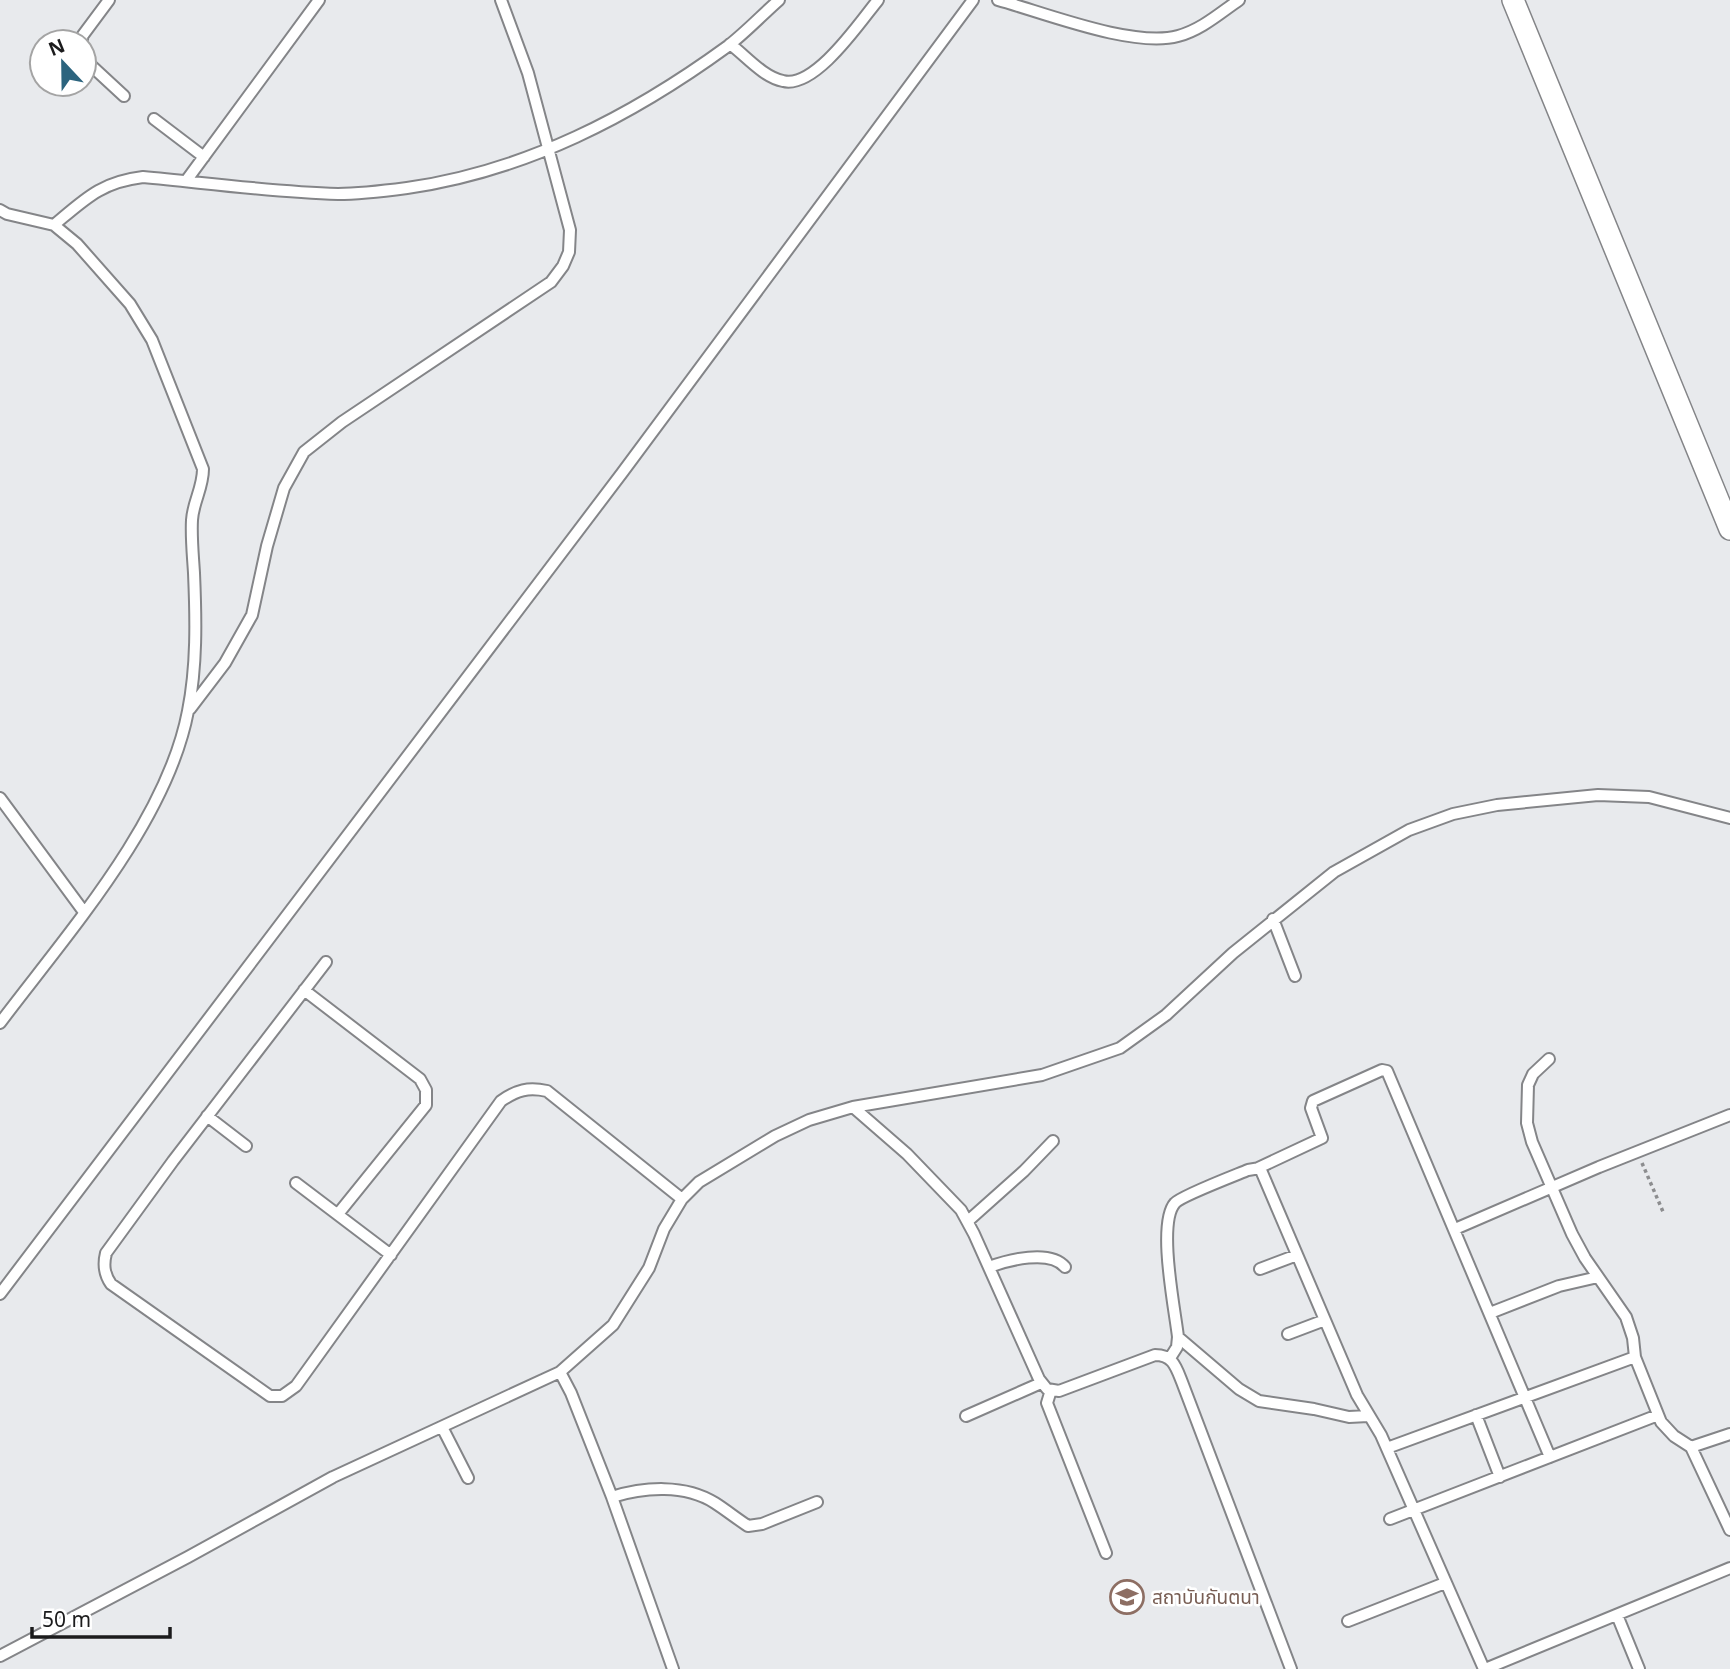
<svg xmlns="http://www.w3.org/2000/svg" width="1730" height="1669" font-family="'Noto Sans','Noto Sans Thai',sans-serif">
	<rect width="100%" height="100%" fill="#e8eaed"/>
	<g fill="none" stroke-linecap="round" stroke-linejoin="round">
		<!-- service casing -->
		<g stroke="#848588" stroke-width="14">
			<path id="service" d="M998 0C1045 13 1133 48 1178 36 1201 30 1220 13 1239 0
				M81 42 83 35 109 0
				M730 44C746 56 763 77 783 81 815 89 860 22 878 0
				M84 59 124 96
				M154 119 204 157
				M186 181 319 0
				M0 210 7 214 54 225 77 244 130 304 152 340 203 469C203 488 193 502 192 520 191 538 193 556 194 573 196 619 197 666 188 711 167 822 67 934 0 1023
				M54 225C85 199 101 182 143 177 207 183 273 192 338 194 361 194 384 191 407 188 526 171 632 116 728 46 746 32 762 15 779 0
				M190 709 225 663 252 615 267 546 284 488 304 452 342 422 551 282 563 266 569 252 570 230 528 73 501 0
				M0 798 84 912
				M1273 919 1295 976
				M326 962 173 1161 106 1253C103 1265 104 1274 111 1284L270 1396H282L296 1386 501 1101C517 1090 528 1087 547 1091L682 1199
				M304 990 420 1079 426 1090V1105L338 1214
				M1549 1059 1533 1074 1528 1085 1527 1123 1532 1142 1572 1234 1585 1258 1626 1317 1633 1338 1635 1357 1661 1422 1674 1436 1691 1447 1730 1530
				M853 1107 907 1154 961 1210 974 1234 1039 1379 1047 1389 1059 1391 1155 1355C1173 1355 1176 1367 1182 1382L1291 1669
				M207 1116 246 1146
				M1258 1168 1322 1138 1311 1108 1313 1101 1382 1070 1387 1071 1550 1457
				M296 1183 391 1255
				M968 1221 1024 1171 1053 1141
				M1455 1229 1599 1167 1730 1115
				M989 1267C1008 1260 1050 1249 1065 1267
				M1260 1269 1297 1255
				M0 1294 622 473 973 0
				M1490 1313 1559 1286 1598 1277
				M1288 1334 1325 1320
				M1178 1337 1239 1389 1259 1401 1314 1409 1349 1417 1368 1416
				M1170 1358 1177 1347 1178 1337C1175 1310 1157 1223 1175 1203 1181 1196 1236 1175 1248 1170L1260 1168 1357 1395 1381 1435 1484 1669
				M560 1372 571 1393 612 1497 673 1669
				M1051 1390 1047 1403 1106 1553
				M1476 1415 1500 1477
				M966 1416 1041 1383
				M442 1427 468 1478
				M1691 1447 1730 1434
				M1387 1448 1635 1357
				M612 1497C644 1487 685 1484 715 1503 726 1510 737 1519 748 1526L762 1524 817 1502
				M1390 1519 1658 1415
				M1617 1615 1639 1669
				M1348 1621 1445 1583
				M0 1656 188 1557 333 1477 560 1372 613 1325 649 1268 664 1229 682 1199 699 1182 775 1136 809 1120 853 1107 1042 1075 1120 1048 1166 1015 1233 953 1334 872 1409 830 1453 814 1497 805 1598 795 1649 797 1730 818
				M1485 1669 1730 1568"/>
		</g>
		<!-- minor casing -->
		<g stroke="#848588" stroke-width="24">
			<path id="minor" d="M1513 0 1730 529"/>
		</g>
		<!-- path -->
		<path stroke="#8c8d8f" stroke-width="3.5" stroke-dasharray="3.5 3.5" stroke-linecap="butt" d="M1642 1163 1664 1214"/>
		<!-- service -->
		<use href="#service" stroke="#fff" stroke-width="10"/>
		<!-- minor -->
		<use href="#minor" stroke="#fff" stroke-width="21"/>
	</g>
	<!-- icons -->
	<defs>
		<g id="university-ring" transform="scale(1.75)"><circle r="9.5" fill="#fff" stroke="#8d6e63" stroke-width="1.5"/><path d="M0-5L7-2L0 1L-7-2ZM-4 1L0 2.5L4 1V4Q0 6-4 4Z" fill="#8d6e63"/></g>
	</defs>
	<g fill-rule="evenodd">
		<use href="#university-ring" x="1127" y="1597"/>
	</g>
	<g text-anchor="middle" stroke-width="5" stroke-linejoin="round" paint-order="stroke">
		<!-- education labels -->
		<g font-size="19" fill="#785e54" stroke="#fff" text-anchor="start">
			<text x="1152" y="1604">สถาบันกันตนา</text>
		</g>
	</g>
	<!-- north arrow -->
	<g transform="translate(63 63) rotate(338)"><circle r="33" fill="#ffffff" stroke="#a4a4a4" stroke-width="2"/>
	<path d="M0-5L12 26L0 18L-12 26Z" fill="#2c647e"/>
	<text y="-10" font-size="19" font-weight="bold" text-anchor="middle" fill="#1b1b1c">N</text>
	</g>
	<!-- scale -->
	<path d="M32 1627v10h138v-10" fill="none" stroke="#1b1b1c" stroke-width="3.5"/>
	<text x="42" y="1627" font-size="21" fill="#1b1b1c" stroke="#ffffff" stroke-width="5" paint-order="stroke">50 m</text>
</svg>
